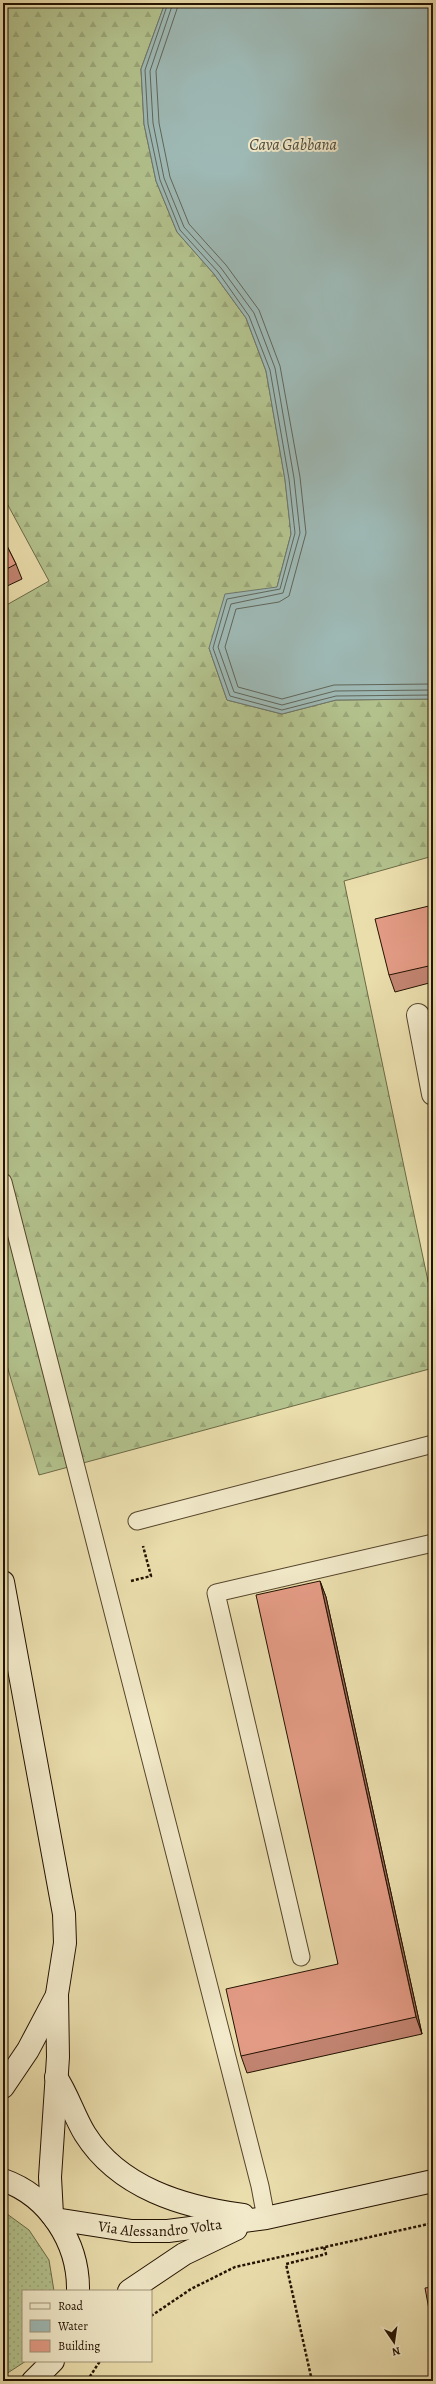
<svg xmlns="http://www.w3.org/2000/svg" width="436" height="2384" font-family="Alegreya,serif">
	<defs>
		<pattern id="grass-dots" width="8" height="8" patternUnits="userSpaceOnUse"><rect width="8" height="8" fill="#b3c28d"/><path d="M2 2h.1M6 6h.1" fill="none" stroke="#9aa678" stroke-width="1.8" stroke-linecap="round"/></pattern>
		<pattern id="forest-firs" width="22" height="20" patternUnits="userSpaceOnUse"><rect width="22" height="20" fill="#b3c28d"/><path d="M5 1l3.5 6h-7zM16 11l3.5 6h-7z" fill="#9aa678"/></pattern>
	</defs>
	<rect width="100%" height="100%" fill="#ebdead"/>
	<filter id="stains"><feTurbulence type="fractalNoise" baseFrequency=".005" numOctaves="4"/><feColorMatrix values="0 0 0 0 .2 0 0 0 0 .09 0 0 0 0 .02 0 0 0 .5 -.17"/></filter>
	<radialGradient id="worn" r=".72"><stop offset=".6" stop-color="#630" stop-opacity="0"/><stop offset="1" stop-color="#630" stop-opacity=".3"/></radialGradient>
	<!-- grass -->
	<path fill="url(#grass-dots)" stroke="#6b6a46" d="M3 2211 29 2230 49 2260 54 2291H23V2361H26L3 2376Z"/>
	<!-- forest -->
	<path fill="url(#forest-firs)" stroke="#6b6a46" d="M3 3H165L141 69 144 124 156 181 177 232 214 274 246 318 266 371 285 479 291 534 277 587 209 648 227 700 282 714 336 700 433 699V856L344 881 433 1305V1368L39 1475 3 1352V607L49 581 3 496Z"/>
	<!-- water -->
	<path fill="#9eb9b5" stroke="#6d766d" d="M165 3H433V699L336 700 282 714 227 700 209 648 225 594 277 587 291 534 285 480 266 371 246 318 214 274 177 232 156 181 144 124 141 69Z"/>
	<g fill="none" stroke-linecap="round" stroke-linejoin="round">
		<!-- shore -->
		<path stroke="#60665a" stroke-width="1" d="M168 3 145 70 148 124 160 180 180 230 218 272 249 316 270 370 289 479 295 533 280 589 227 599 213 648 230 696 282 710 336 696 433 695
			M173 3 150 71 153 123 164 178 184 227 221 268 254 313 275 368 294 478 300 533 283 593 231 604 218 647 234 692 282 705 335 691 433 690
			M179 3 156 71 159 123 170 177 189 224 226 265 259 310 280 366 300 477 306 533 289 596 279 602 236 609 225 647 238 687 282 699 334 685 433 684"/>
		<!-- lane casing -->
		<g stroke="#55452b" stroke-width="19">
			<path id="lane" d="M3 1182 260 2186 266 2218
				M137 1521 433 1444
				M301 1957 216 1593 433 1543"/>
		</g>
		<!-- street casing -->
		<g stroke="#55452b" stroke-width="24">
			<path id="street" d="M418 1015 433 1094"/>
		</g>
		<!-- secondary casing -->
		<g stroke="#231200" stroke-width="24">
			<g id="secondary">
				<path d="M3 1582 64 1914 65 1943 57 1994 58 2057 50 2177 52 2215"/>
				<path d="M56 2077C68 2095 74 2116 85 2134 119 2188 183 2207 243 2215"/>
				<path d="M3 2087 28 2050 56 1997"/>
				<path d="M3 2180C49 2196 79 2243 78 2291"/>
				<path id="s1" d="M55 2219 132 2231H168L266 2218 433 2181"/>
				<path d="M129 2291 184 2254 236 2229"/>
				<path d="M33 2381 53 2361"/>
			</g>
		</g>
		<!-- path -->
		<path stroke="#231200" stroke-width="2.5" stroke-dasharray="3 2" stroke-linecap="butt" d="M131 1581 151 1576 143 1546
			M151 2316 191 2289 235 2267 433 2223
			M87 2381 100 2361
			M312 2381 286 2264 326 2254 324 2247"/>
		<!-- lane -->
		<use href="#lane" stroke="#f2eaca" stroke-width="17"/>
		<!-- street -->
		<use href="#street" stroke="#f2eaca" stroke-width="22"/>
		<!-- secondary -->
		<use href="#secondary" stroke="#f2eaca" stroke-width="22"/>
	</g>
	<!-- wall -->
	<path fill="#c38572" stroke="#231200" d="M3 538 16 564 22 579 3 588Z
		M433 905V982L395 992 389 975Z
		M320 1581 326 1597 422 2034 247 2073 241 2056 338 1964Z"/>
	<!-- shaded-wall -->
	<path fill="#9f6c5d" stroke="#231200" d="M320 1581 326 1597 422 2034 416 2017Z"/>
	<!-- building -->
	<path fill="#e39b85" stroke="#231200" d="M3 538 16 564 3 571Z
		M433 905V965L389 975 375 919Z
		M320 1581 416 2017 241 2056 226 1989 338 1964 256 1595Z
		M433 2287V2331L425 2288Z"/>
	<g text-anchor="middle" stroke-width="4" stroke-linejoin="round" paint-order="stroke">
		<!-- street labels -->
		<g font-size="15" fill="#231200" stroke="#f2eaca">
			<text dy="5" stroke="none"><textPath href="#s1" startOffset="106">Via Alessandro Volta</textPath></text>
		</g>
		<!-- water labels -->
		<g font-size="16" font-style="italic" fill="#4e4c3f" stroke="#f2eaca">
			<text x="293" y="150">Cava Gabbana</text>
		</g>
	</g>
	<!-- margin -->
	<rect width="436" height="2384" fill="none" stroke="#ebdead" stroke-width="16"/>
	<rect x="4" y="4" width="428" height="2376" fill="none" stroke="#231200" stroke-width="2"/>
	<rect x="8" y="8" width="420" height="2368" fill="none" stroke="#231200"/>
	<!-- legend -->
	<rect x="22" y="2290" width="130" height="72" fill="#f2eaca" stroke="#9f9479"/>
	<rect x="30" y="2303" width="20" height="6" fill="#f2eaca" stroke="#9f9479"/>
	<text x="58" y="2310" font-size="12" fill="#231200">Road</text>
	<rect x="30" y="2320" width="20" height="12" fill="#9eb9b5" stroke="#9f9479"/>
	<text x="58" y="2330" font-size="12" fill="#231200">Water</text>
	<rect x="30" y="2340" width="20" height="12" fill="#e39b85" stroke="#9f9479"/>
	<text x="58" y="2350" font-size="12" fill="#231200">Building</text>
	<!-- north arrow -->
	<g transform="translate(394 2342) rotate(167)" stroke="#f2eaca" stroke-width="3" paint-order="stroke">
	<path d="M0-3L7 15L0 10L-7 15Z" fill="#231200"/>
	<text y="-6" font-size="11" font-weight="bold" text-anchor="middle" fill="#231200">N</text>
	</g>
	<rect width="100%" height="100%" filter="url(#stains)"/>
	<rect width="100%" height="100%" fill="url(#worn)"/>
</svg>
